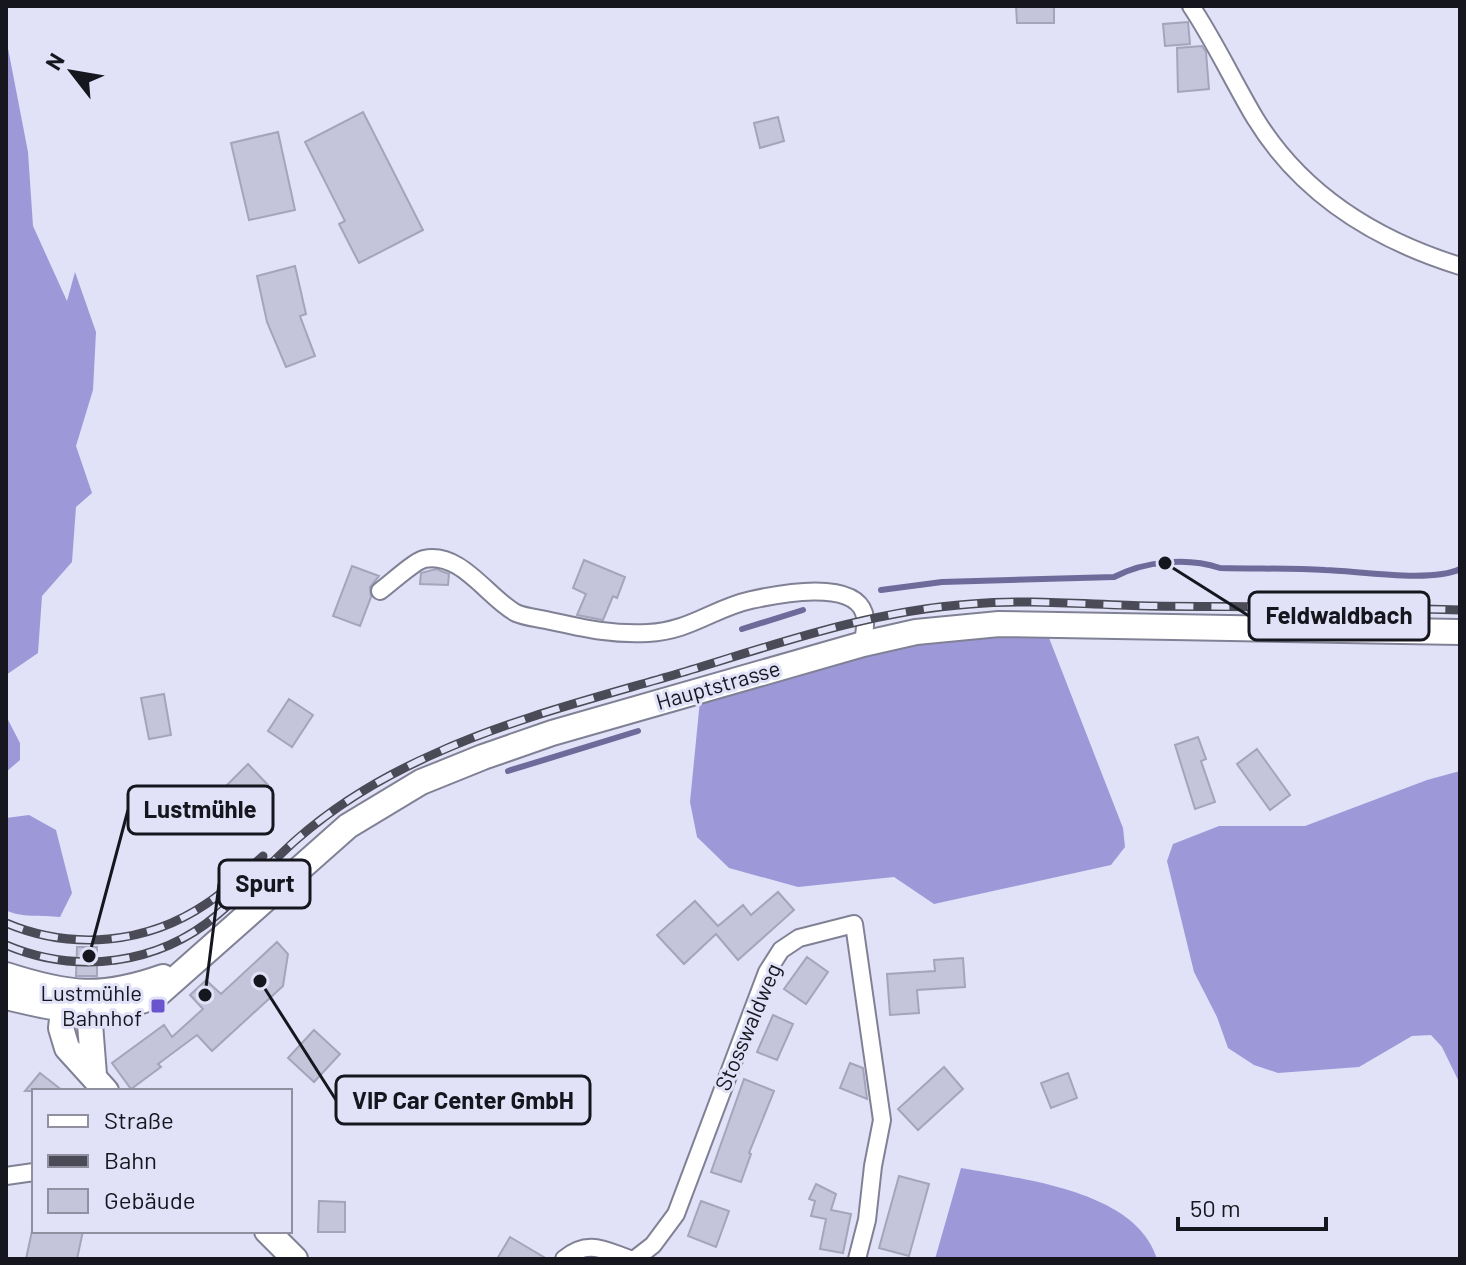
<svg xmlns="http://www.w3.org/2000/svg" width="1466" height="1265" font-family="Barlow,sans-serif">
	<rect width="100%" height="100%" fill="#e1e1f8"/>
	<!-- forest -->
	<path fill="#9d99d9" d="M6 38 28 152 33 226 67 301 75 272 96 332 93 390 76 446 92 493 76 507 72 562 42 596 38 653 6 675Z
		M1044 625 1123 828 1125 847 1111 865 934 904 894 877 798 887 729 868 697 837 690 802 701 690 815 658Z
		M6 716 20 743V760L6 772Z
		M1460 771V1084L1442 1047 1431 1035 1412 1036 1359 1067 1278 1073 1254 1065 1228 1048 1217 1017 1194 972 1167 861 1173 844 1219 826H1305L1427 780Z
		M29 815 56 830 72 893 60 917C43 915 20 918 6 910V818Z
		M961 1168C1021 1179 1136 1190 1157 1259H935Z"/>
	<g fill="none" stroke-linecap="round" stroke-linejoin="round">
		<!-- stream -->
		<path stroke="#6e6b9a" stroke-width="6" d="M881 590 942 582 1114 577C1145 561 1187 557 1220 568 1255 569 1290 568 1325 570 1358 571 1432 583 1460 569
			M742 629 803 610
			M508 771 638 731"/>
	</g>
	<!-- building -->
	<path fill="#c4c4da" stroke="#a4a4ba" stroke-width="2" d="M1016 6H1054V23H1017Z
		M1188 22 1190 44 1165 46 1163 24Z
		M1202 46 1206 52 1209 89 1178 92 1177 48Z
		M363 112 423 230 359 263 339 224 345 221 305 142Z
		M778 117 784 141 760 148 754 123Z
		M278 132 295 210 249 220 231 143Z
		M295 266 306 314 300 316 315 356 286 367 267 322 257 276Z
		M584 560 625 577 617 598 613 596 603 620 577 615 586 594 573 588Z
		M352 566 379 576 370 587 371 597 360 626 333 616Z
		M436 569 449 574 448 585 420 584 421 573Z
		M164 694 171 735 149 739 141 698Z
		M289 699 313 715 292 747 268 731Z
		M1198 737 1206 759 1201 761 1215 802 1195 809 1175 745Z
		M1257 749 1290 795 1270 810 1237 764Z
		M248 764 268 785 237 817 216 796Z
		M778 892 794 910 738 960 716 934 684 964 657 935 695 901 718 926 743 905 751 915Z
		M277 942 288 954 283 986 212 1051 197 1035 158 1064 161 1067 131 1089 112 1063 164 1025 172 1037 203 1009 190 995 206 980 221 994Z
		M77 947H97V976H76Z
		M807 957 828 972 806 1004 784 989Z
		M963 958 965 987 917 990 919 1013 890 1015 887 974 935 971 934 960Z
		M773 1015 793 1024 777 1060 757 1052Z
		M314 1030 340 1054 314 1082 288 1058Z
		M850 1063 863 1068 867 1099 840 1088Z
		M944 1067 963 1089 918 1130 898 1109Z
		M40 1073 63 1091H25Z
		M1068 1073 1077 1098 1051 1108 1041 1083Z
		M744 1079 774 1091 749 1153 751 1154 741 1182 711 1172Z
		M899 1176 929 1184 909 1256 879 1248Z
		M816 1184 836 1194 831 1210 851 1214 843 1253 820 1249 826 1219 811 1216 815 1201 809 1199Z
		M319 1201 345 1202V1232H318Z
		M701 1201 729 1211 716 1247 688 1236Z
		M32 1231H83L77 1259H26Z
		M510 1237 547 1259H497Z"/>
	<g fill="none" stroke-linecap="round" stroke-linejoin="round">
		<!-- street casing -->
		<g stroke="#818196" stroke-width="20">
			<path id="street" d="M1191 6C1215 42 1233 81 1255 118 1302 195 1376 240 1460 266
				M380 591C390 584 413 562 424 559 461 551 488 598 516 613 525 617 537 618 546 620 583 628 610 635 648 633 690 631 714 608 751 600 778 594 853 579 864 613 867 622 864 634 863 644
				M6 1176 34 1172
				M564 1259C588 1239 604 1250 630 1259
				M635 1259 653 1245 676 1214 767 972 781 950 799 938 854 924 882 1120 873 1166 867 1220 857 1259"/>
		</g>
		<!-- secondary casing -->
		<g stroke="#818196" stroke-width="28">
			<path id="secondary" d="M6 975C68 995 101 999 163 977
				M6 997C65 1011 97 1018 156 996L348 826 421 782 483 757 552 733 863 644 916 632 999 624 1460 632
				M82 1000 89 1011 94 1075
				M63 1010 61 1028 67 1048 106 1091
				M267 1231 295 1259"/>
		</g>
		<!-- street -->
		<use href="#street" stroke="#fff" stroke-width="16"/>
		<!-- secondary -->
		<use href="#secondary" stroke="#fff" stroke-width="24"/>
		<!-- rail casing -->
		<g stroke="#4b4b57" stroke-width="9">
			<path id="rail" d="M6 923C72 951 147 944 206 904 227 890 244 873 263 856
				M6 945C77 975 158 965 217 915 245 892 269 864 296 840 337 804 384 776 434 754 511 719 595 698 677 674 774 645 869 611 971 604 1029 599 1091 605 1149 606 1253 607 1357 607 1460 610"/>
		</g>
		<!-- rail -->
		<use href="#rail" stroke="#e1e1f8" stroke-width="6" stroke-dasharray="18" stroke-linecap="butt"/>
	</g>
	<!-- markers -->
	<rect fill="#6954ce" stroke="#e1e1f8" stroke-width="3" x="150" y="998" width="16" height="16" rx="4"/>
	<g text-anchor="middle" stroke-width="6" stroke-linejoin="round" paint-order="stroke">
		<!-- street labels -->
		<g font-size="22" fill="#16161e" stroke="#e1e1f8">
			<text transform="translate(718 685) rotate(-16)" y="8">Hauptstrasse</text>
			<text transform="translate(748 1027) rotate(-67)" y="8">Stosswaldweg</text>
		</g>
		<!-- poi labels -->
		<g font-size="22" fill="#16161e" stroke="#e1e1f8" text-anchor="end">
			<text x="142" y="1001">Lustmühle<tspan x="142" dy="25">Bahnhof</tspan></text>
		</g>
	</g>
	<!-- callouts -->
	<path fill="none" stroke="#16161e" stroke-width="3" d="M1165 563L1249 616M89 956L128 810M205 995L219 884M260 981L336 1100"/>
	<g fill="#16161e" stroke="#e1e1f8" stroke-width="3">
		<circle cx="1165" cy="563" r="8"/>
		<circle cx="89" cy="956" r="8"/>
		<circle cx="205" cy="995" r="8"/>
		<circle cx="260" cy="981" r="8"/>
	</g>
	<g fill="#e1e1f8" stroke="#16161e" stroke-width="3">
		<rect x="1249" y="592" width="180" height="48" rx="8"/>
		<rect x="128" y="786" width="145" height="48" rx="8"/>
		<rect x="219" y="860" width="91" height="48" rx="8"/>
		<rect x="336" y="1076" width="254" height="48" rx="8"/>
	</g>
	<g font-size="24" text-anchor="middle" font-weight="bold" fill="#16161e">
		<text x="1339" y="624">Feldwaldbach</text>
		<text x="200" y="818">Lustmühle</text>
		<text x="265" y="892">Spurt</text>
		<text x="463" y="1109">VIP Car Center GmbH</text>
	</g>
	<!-- border -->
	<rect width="1466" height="1265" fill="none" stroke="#16161e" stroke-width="16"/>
	<!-- legend -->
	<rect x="32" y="1089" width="260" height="144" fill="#e1e1f8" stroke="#9090a1" stroke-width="2"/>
	<rect x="48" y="1115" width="40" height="12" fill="#ffffff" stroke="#9090a1" stroke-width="2"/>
	<text x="104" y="1129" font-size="24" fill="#16161e">Straße</text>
	<rect x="48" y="1155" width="40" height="12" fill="#4b4b57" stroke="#9090a1" stroke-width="2"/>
	<text x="104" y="1169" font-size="24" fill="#16161e">Bahn</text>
	<rect x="48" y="1189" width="40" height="24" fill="#c4c4da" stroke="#9090a1" stroke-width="2"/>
	<text x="104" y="1209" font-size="24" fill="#16161e">Gebäude</text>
	<!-- north arrow -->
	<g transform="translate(72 72) rotate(301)" stroke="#e1e1f8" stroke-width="6" paint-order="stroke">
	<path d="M0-6L14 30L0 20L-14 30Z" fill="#16161e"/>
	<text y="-12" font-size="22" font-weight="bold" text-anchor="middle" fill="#16161e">N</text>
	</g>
	<!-- scale -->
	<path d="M1178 1217v12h148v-12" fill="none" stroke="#16161e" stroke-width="4"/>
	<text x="1190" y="1217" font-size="24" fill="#16161e" stroke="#e1e1f8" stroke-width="6" paint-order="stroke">50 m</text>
</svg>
